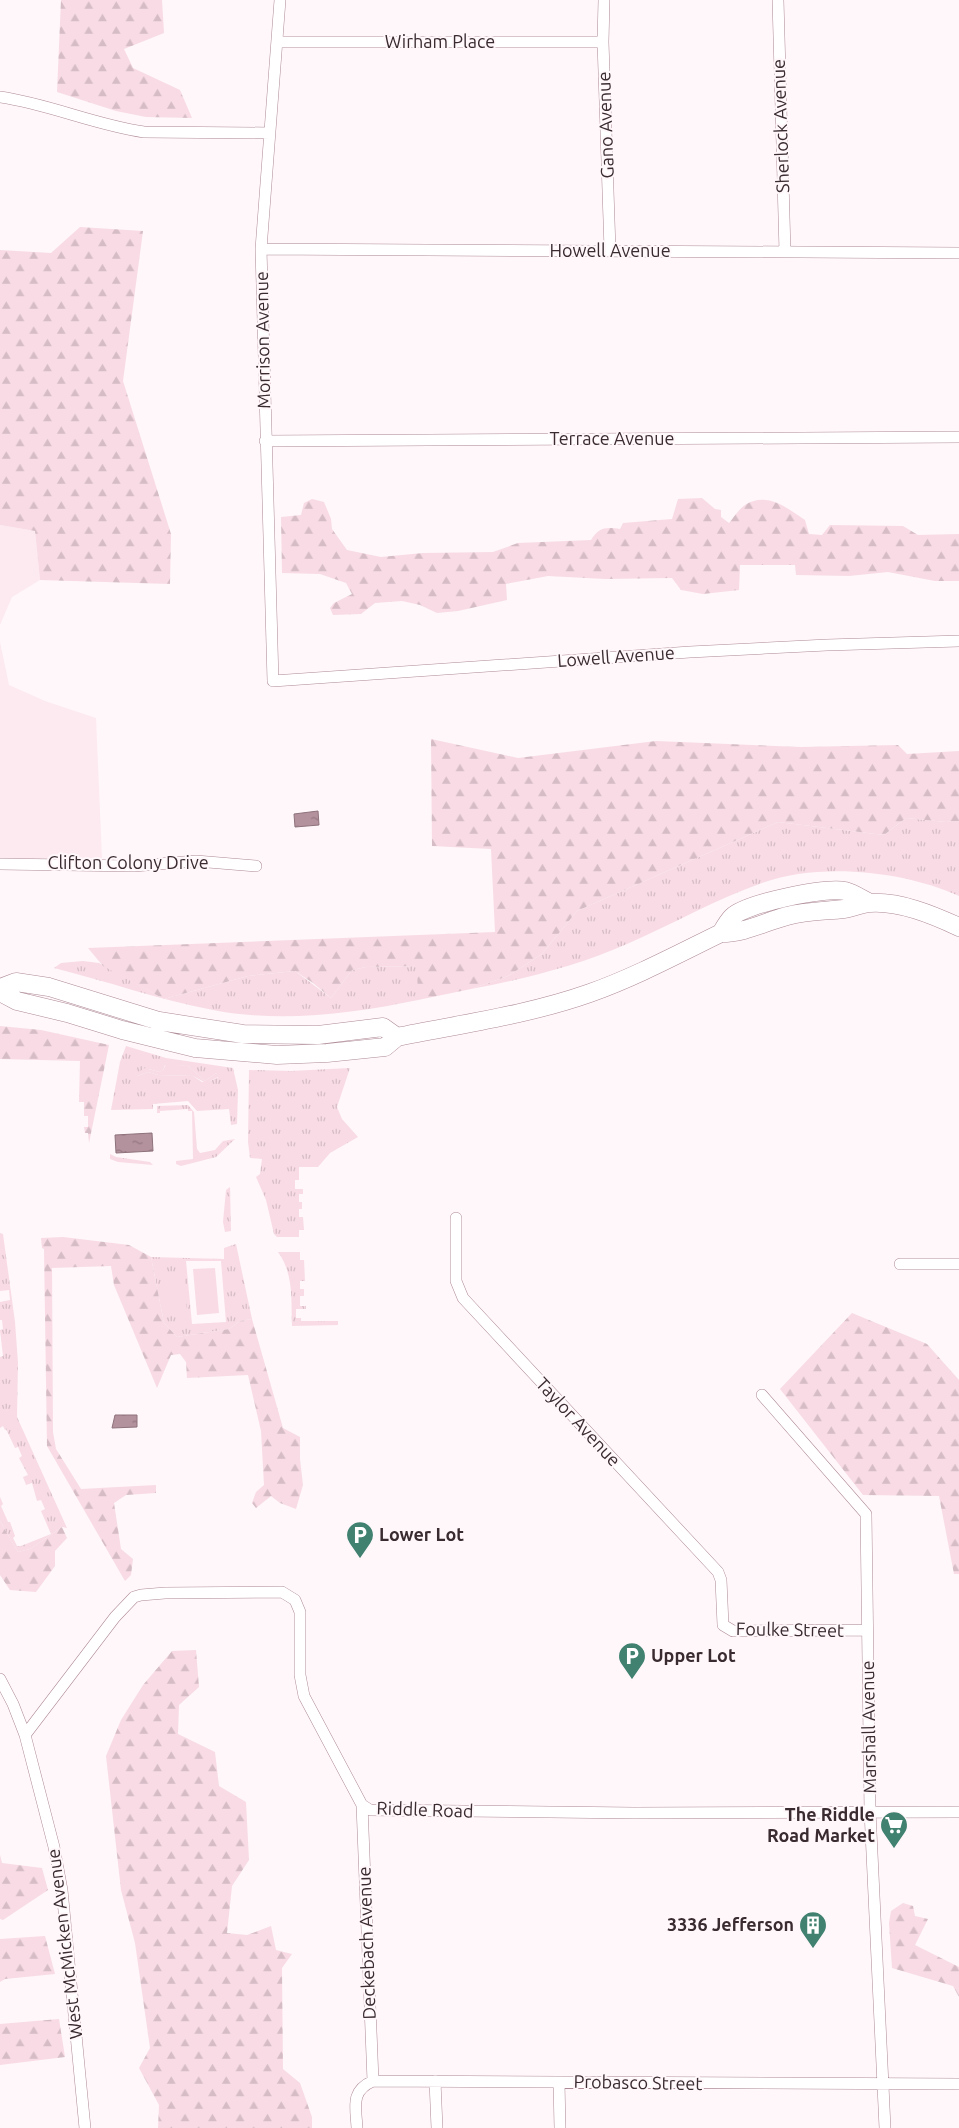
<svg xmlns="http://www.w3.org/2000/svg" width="959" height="2128" font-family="Ubuntu,sans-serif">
	<defs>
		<pattern id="grass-tufts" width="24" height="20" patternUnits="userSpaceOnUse" patternTransform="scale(1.25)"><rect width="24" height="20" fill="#f8dbe5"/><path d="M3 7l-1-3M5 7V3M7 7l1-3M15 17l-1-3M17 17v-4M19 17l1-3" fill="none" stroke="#d5bcc5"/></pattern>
		<pattern id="forest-firs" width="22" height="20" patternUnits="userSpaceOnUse" patternTransform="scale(1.25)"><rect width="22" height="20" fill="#f8dbe5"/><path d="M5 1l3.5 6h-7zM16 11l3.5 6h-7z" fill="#d5bcc5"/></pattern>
		<pattern id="water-ripples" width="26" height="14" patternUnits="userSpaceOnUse" patternTransform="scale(1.25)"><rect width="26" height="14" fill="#b3919d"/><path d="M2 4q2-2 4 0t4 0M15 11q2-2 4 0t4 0" fill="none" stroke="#937780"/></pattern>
	</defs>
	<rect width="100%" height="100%" fill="#fff7fa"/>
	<!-- built -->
	<path fill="#fdeaf0" d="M0 525 35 531 40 580 12 597 0 625Z
		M0 642 9 685 45 701 96 718 102 858 0 859Z"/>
	<!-- grass -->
	<path fill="url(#grass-tufts)" fill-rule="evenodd" d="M906 818 946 822 959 821V896C904 871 820 862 762 883 716 899 673 924 627 944 577 966 524 979 471 989L508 976 542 954 577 911 778 822 884 835Z
		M83 961 99 963 164 999 248 976 295 971 331 998 352 970 366 967 418 966V1000C351 1014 280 1023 213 1010 159 1000 107 981 54 968L61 963Z
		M126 1046 166 1058 233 1068 238 1090 237 1124 231 1125 229 1109 197 1111 188 1101 153 1104V1109L111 1110 120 1062ZM165 1065 188 1066 205 1081 216 1073 223 1080 219 1077 210 1081 202 1082 193 1076 158 1075 148 1072 137 1076 130 1069 135 1074 149 1069 159 1072 163 1070Z
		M350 1068 337 1107 342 1119 358 1137 330 1153 318 1167H299V1180H295V1189H303V1194H299V1202H302V1209H299V1217H303L304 1230H299V1237H277L274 1234 266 1200 256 1177 260 1174 262 1159 250 1158 248 1142 249 1070 291 1071Z
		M188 1105 194 1112 197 1149 200 1153 215 1150 223 1141 235 1139 216 1157 181 1166 176 1164V1161L193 1159 192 1111H188V1109L160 1111V1113H157V1106Z
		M110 1154 116 1157 150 1162 153 1165 118 1162 110 1159Z
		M230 1187 231 1231 225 1232 223 1222 226 1190Z
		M0 1233 3 1234 15 1322 18 1363 17 1417 67 1528 62 1527 30 1549 18 1552 0 1521V1497L3 1504 1 1506 8 1522H10L15 1536 13 1538 17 1546H21L51 1534 41 1511 45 1509 41 1500 37 1501 32 1483 26 1485 23 1477 28 1475 19 1458 22 1456 18 1447 15 1448 6 1429 5 1430 3 1426 0 1428V1357L3 1356 0 1330 3 1329 2 1320H0V1302L10 1300 9 1290 0 1291Z
		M236 1244 252 1319 240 1321 229 1329 177 1337 164 1323 151 1257 224 1259V1248ZM186 1261H221L226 1322 192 1324Z
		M278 1252H300V1260H304L305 1281H300V1289H304V1296H300V1306H306V1309H296V1318H301V1321H338V1325L292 1326C291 1300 294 1274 278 1252Z"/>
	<!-- forest -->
	<path fill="url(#forest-firs)" d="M61 0H162L164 33 124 49 133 68 180 90 192 118 146 117 116 111 57 92Z
		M80 227 143 231 123 381 171 534 170 584 40 580 35 531 0 525V250L51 253Z
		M702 498 715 509 721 510V517L729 523C734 517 739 509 745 505 767 491 787 508 805 520L809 534 822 535 830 525 903 526 918 535 959 534V581H935L888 572 849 576 796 575 795 565H740L739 590 703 594 681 590 672 578 605 579 548 576 506 584 507 600 458 611 437 613 420 605 402 601 375 603 361 614 333 615 330 608 334 603 352 594 346 583 320 574 282 573 281 517 301 515 304 503 312 499 324 502 331 519 332 529 347 550 381 557 423 553 493 552 518 543 591 540C599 527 606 527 620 529L623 523 672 519 678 499Z
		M431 739 518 758 656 741 801 747 898 745 907 754 959 751V821L946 822 906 818 884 835 778 822 577 911 542 954 508 976 471 989 418 1000 417 966 366 967 352 970 331 998 313 983 295 971 248 976 164 999 103 966 88 948 495 932 491 849 432 846Z
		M0 1026 41 1030 109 1045 89 1143 88 1133H85L84 1127H88V1116H84V1102H79L80 1061 0 1059Z
		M63 1237 129 1245 151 1257 164 1323 177 1337 229 1329 240 1321 252 1319 283 1428 300 1437V1459L303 1485 296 1509 280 1503 271 1496 256 1508 252 1503 256 1492 264 1485 261 1431 248 1375 187 1378 186 1362 180 1354 171 1355 157 1388 114 1285 111 1266 52 1268 53 1432 56 1449 81 1489 156 1485V1493L126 1495 114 1503 121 1549 133 1559 131 1575 125 1581 47 1446 44 1249 42 1248 41 1238Z
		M852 1313 927 1344 959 1380V1574H954L939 1496 863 1495 780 1389Z
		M0 1521 18 1552 30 1549 62 1527 67 1538 55 1551V1566L36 1592 10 1590 0 1575Z
		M196 1650 199 1687 179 1705 178 1734 215 1752 219 1786 246 1802 249 1860 232 1886 227 1933 247 1935 271 1926 276 1950 292 1954 282 1968 283 2069 300 2083 312 2117V2128H158L159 2105 139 2068 150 2048 135 1943 121 1890 106 1756 121 1720 143 1685 172 1651Z
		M0 1855 2 1863 42 1868 48 1890 3 1920 0 1919Z
		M903 1903 913 1906 915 1916 928 1919 915 1945 959 1967V1997L953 1986 892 1968 889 1923 891 1911Z
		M45 1936 55 1974 5 1979 0 1982V1939Z
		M59 2019 65 2057 0 2065V2024Z"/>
	<!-- garden -->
	<path fill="#f8dbe5" d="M166 1064 188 1066 205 1081 216 1073 224 1079V1081L218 1077 206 1083 193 1076 158 1075 148 1072 137 1076H133L128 1071 130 1069 135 1074 145 1068 159 1072 163 1070Z
		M215 1268 219 1313 197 1315 193 1269Z
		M184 1274 187 1311 168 1312 164 1276Z"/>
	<!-- water -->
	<path fill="url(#water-ripples)" stroke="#8e727c" d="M318 811 319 825 295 827 294 814Z
		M152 1133 153 1151 116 1153 115 1135Z
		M115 1415H137V1427L112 1428Z"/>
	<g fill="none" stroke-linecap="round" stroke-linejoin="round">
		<!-- street casing -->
		<g stroke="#ae8a97" stroke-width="12">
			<path id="street" d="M280 0 261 249 273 681 690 652 827 645 959 641
				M604 0 603 42 610 250
				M778 0 785 252
				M277 42H603
				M0 97C49 104 95 125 144 132L270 133
				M261 249 959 253
				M265 441 959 437
				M0 864 134 866 196 861 256 866
				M456 1218V1281L463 1298 718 1572 721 1580 723 1625 733 1631 867 1630
				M900 1264H959
				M762 1395 866 1514 870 1811 885 2128
				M0 1679 13 1704 25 1735 54 1847 62 1890 85 2128
				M25 1735 115 1617 134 1597 141 1595 165 1593 282 1592 295 1600 300 1612V1675L304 1696 362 1805 370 1810 634 1813 959 1812
				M362 1805 373 2081
				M435 2081 437 2128
				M559 2082 560 2128
				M357 2128C356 2107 350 2091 373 2081L959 2084"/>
		</g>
		<!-- primary casing -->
		<g stroke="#ae8a97" stroke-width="19">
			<path id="primary" d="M721 933C724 928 728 921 732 917 746 903 826 887 845 891 853 893 862 899 870 903
				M0 988 16 982 49 987 159 1021 243 1034 318 1035 383 1027 397 1037
				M0 992 17 1001 67 1013 122 1030 195 1048 277 1055 327 1053 385 1047 397 1037C461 1024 528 1015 590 993 635 977 678 954 721 933 746 933 764 922 787 916 806 911 825 911 844 909 853 908 862 903 870 903 900 901 933 915 959 927"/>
		</g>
		<!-- street -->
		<use href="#street" stroke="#fff" stroke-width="11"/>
		<!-- primary -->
		<use href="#primary" stroke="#fff" stroke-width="18"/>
	</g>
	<!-- icons -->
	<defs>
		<g id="parking-pin" transform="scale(1.4375)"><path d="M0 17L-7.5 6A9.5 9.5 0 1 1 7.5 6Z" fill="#408170" stroke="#fff7fa"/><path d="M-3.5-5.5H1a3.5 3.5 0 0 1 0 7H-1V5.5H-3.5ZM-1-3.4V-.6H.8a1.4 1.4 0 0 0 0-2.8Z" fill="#fff"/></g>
		<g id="supermarket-pin" transform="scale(1.4375)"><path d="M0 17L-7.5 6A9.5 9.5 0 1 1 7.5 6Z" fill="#408170" stroke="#fff7fa"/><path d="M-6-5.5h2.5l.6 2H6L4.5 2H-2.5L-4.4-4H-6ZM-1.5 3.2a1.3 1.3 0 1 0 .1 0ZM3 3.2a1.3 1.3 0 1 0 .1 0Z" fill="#fff"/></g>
		<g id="building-pin" transform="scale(1.4375)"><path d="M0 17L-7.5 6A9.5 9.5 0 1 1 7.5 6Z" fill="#408170" stroke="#fff7fa"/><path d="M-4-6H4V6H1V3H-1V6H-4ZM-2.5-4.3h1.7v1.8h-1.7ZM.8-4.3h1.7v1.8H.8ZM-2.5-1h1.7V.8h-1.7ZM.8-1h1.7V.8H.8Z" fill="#fff"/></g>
	</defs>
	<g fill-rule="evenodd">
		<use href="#parking-pin" x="360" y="1535"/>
		<use href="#parking-pin" x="632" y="1656"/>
		<use href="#supermarket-pin" x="894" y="1825"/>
		<use href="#building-pin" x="813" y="1925"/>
	</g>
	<g text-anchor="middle" stroke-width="4" stroke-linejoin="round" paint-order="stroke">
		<!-- street labels -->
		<g font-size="18" fill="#392b30" stroke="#fff7fa">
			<text x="440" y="48">Wirham Place</text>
			<text transform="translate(606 125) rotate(-92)" y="6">Gano Avenue</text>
			<text transform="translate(781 126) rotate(-92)" y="6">Sherlock Avenue</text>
			<text x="610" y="257">Howell Avenue</text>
			<text transform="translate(263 340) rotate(-91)" y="6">Morrison Avenue</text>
			<text x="612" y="445">Terrace Avenue</text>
			<text transform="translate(616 657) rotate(-4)" y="6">Lowell Avenue</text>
			<text x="128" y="869">Clifton Colony Drive</text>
			<text transform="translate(578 1422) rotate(47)" y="6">Taylor Avenue</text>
			<text transform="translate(790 1630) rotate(1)" y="6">Foulke Street</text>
			<text transform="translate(869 1727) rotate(-91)" y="6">Marshall Avenue</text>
			<text transform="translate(425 1810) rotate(2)" y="6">Riddle Road</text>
			<text transform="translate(367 1943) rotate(-92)" y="6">Deckebach Avenue</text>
			<text transform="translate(65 1944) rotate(-97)" y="6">West McMicken Avenue</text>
			<text transform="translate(638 2083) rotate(1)" y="6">Probasco Street</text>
		</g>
		<!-- poi labels -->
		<g font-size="18" font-weight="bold" fill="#392b30" stroke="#fff7fa" text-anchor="start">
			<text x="379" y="1541">Lower Lot</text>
			<text x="651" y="1662">Upper Lot</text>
			<text x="875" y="1821" text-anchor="end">The Riddle<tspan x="875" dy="21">Road Market</tspan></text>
			<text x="794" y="1931" text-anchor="end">3336 Jefferson</text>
		</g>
	</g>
</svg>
